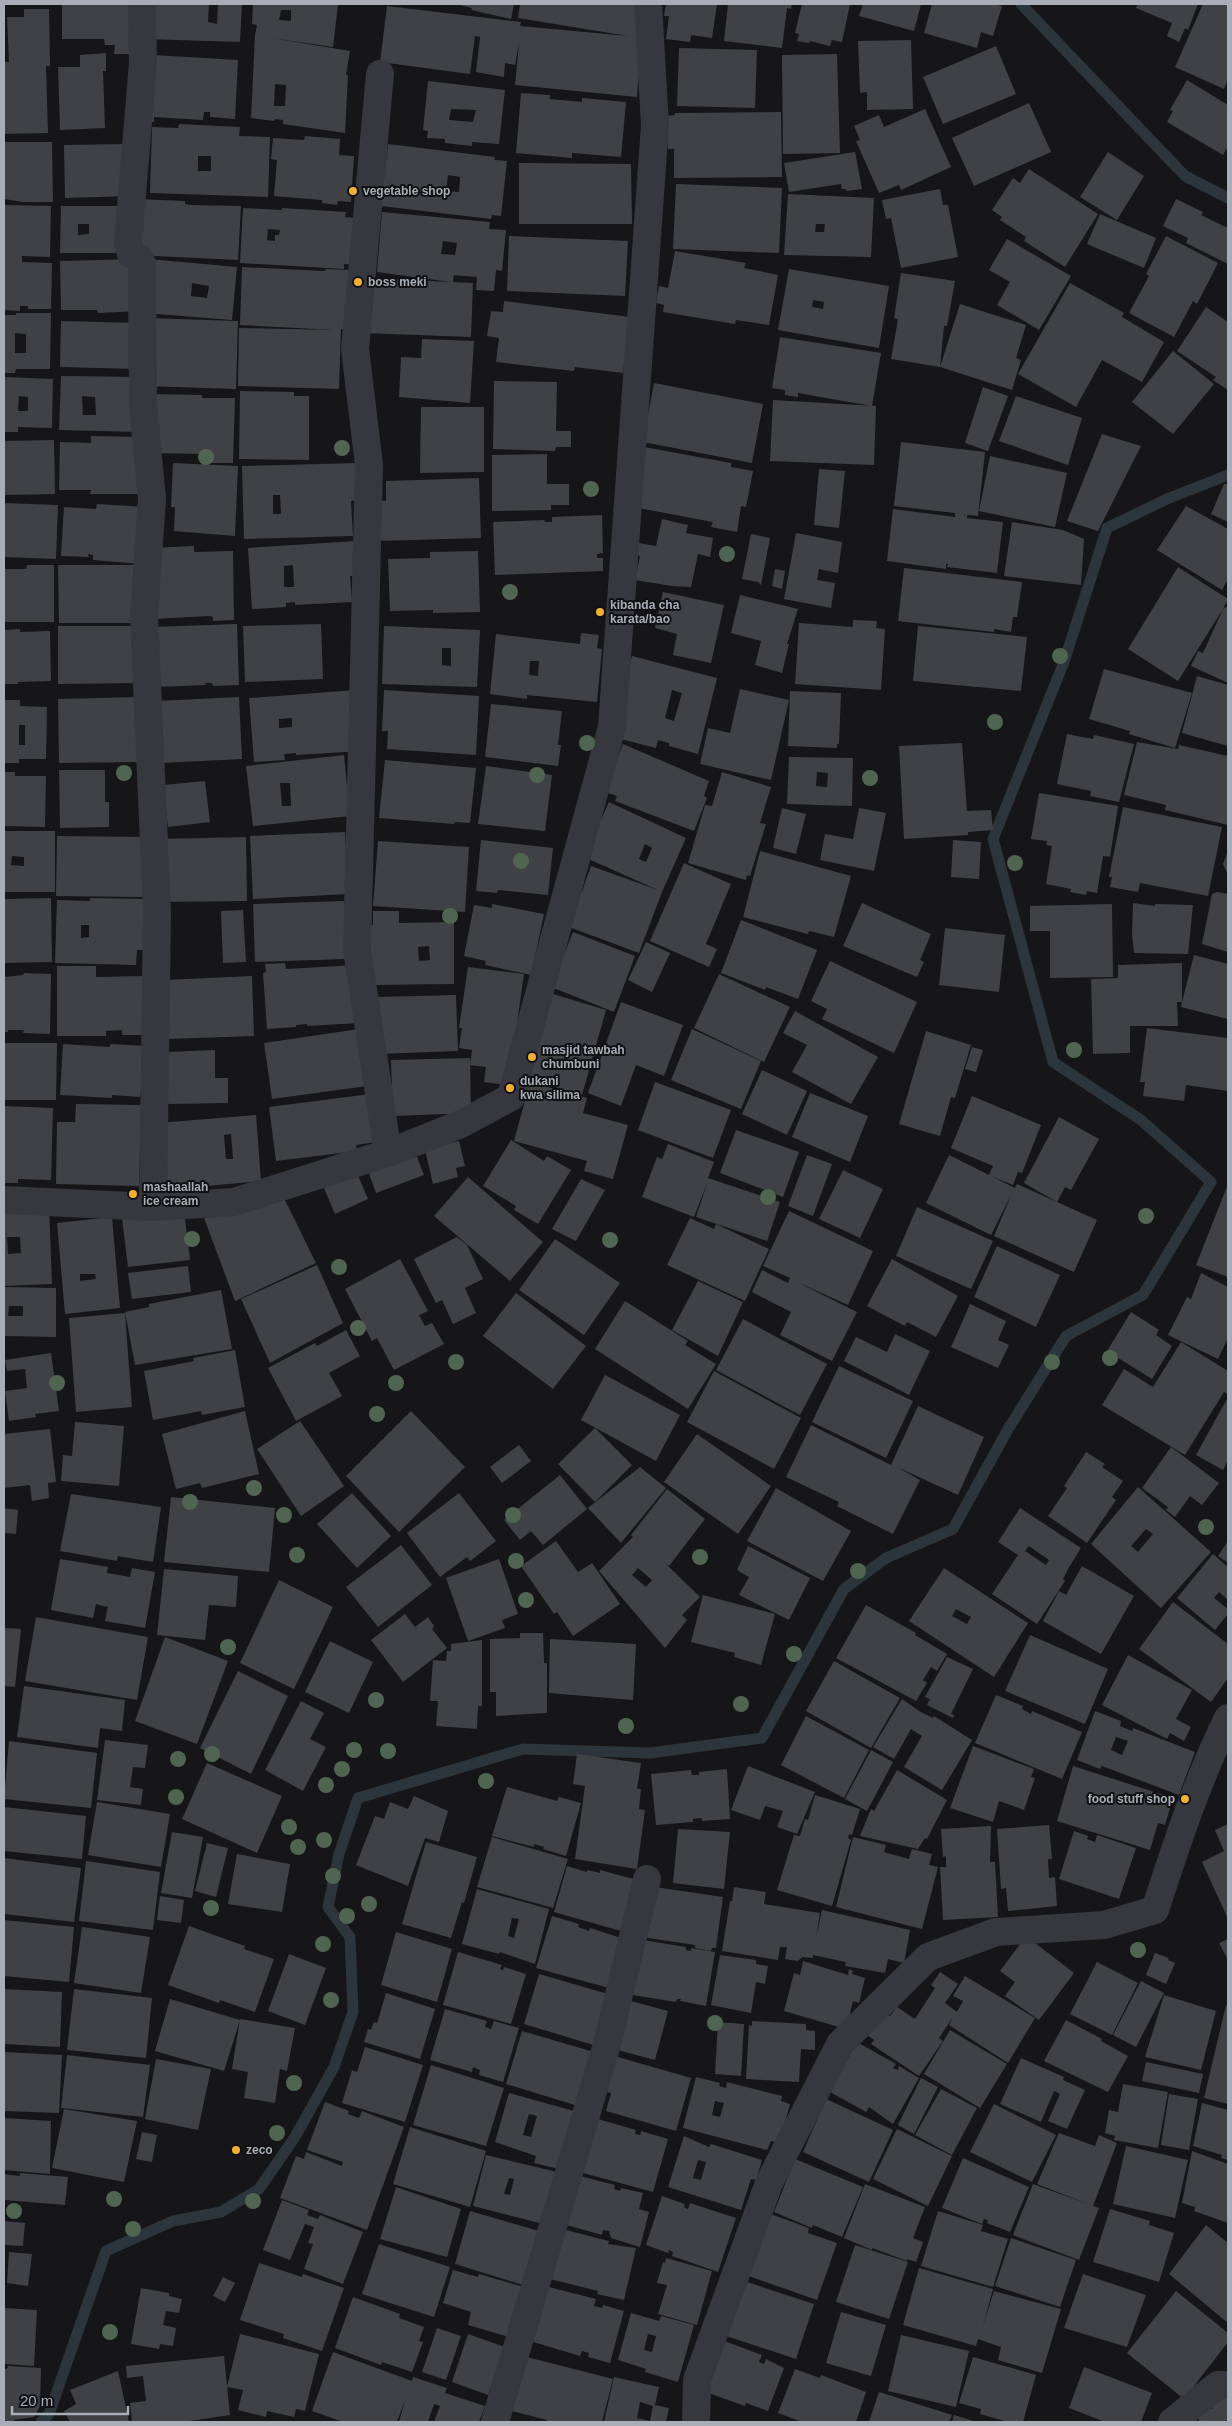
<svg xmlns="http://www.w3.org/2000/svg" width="1232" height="2426" font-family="Helvetica,sans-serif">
	<rect width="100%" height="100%" fill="#161618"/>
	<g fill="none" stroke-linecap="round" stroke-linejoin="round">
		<!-- stream -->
		<path stroke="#2c353c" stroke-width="11" d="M1021 4 1185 176 1228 198
			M41 2422 49 2414 106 2251 173 2221 221 2212 259 2189 295 2137 334 2067 353 2012 350 1937 328 1907 339 1854 358 1798 523 1749 650 1753 762 1738 844 1589 886 1558 953 1529 1007 1431 1066 1336 1143 1295 1211 1182 1141 1120 1053 1062 993 839 1064 662 1107 528 1167 499 1228 475"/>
	</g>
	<!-- building -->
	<path fill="#404145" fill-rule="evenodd" d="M62 4H137L139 54H114L115 45H105L104 39H62Z
		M146 4H209L208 22 217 24 218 4H242L240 42 145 39Z
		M253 4H338L333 47 272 38 350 51 346 75H348L345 133 283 124V120L275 119 274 121 251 118 255 35 257 25 252 24ZM281 10H291V21L279 20ZM275 84 286 85 285 106H274Z
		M456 4H514L511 19 471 10 472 8Z
		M520 4H643L637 97 515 85 519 43 515 65 505 63 504 77 476 72 480 37 475 36 470 74 380 62 387 6 521 22 520 26 628 36 518 18Z
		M666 4H717L712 38 691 35 690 42 666 39 669 16H664Z
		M728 4H792L791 9 787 8 782 48 724 41Z
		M802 4H850L842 42 832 40 830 46 810 41 809 43 797 41 799 34 795 33Z
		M863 4H921L914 31 859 16Z
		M932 4H993L1002 6 993 36 981 32 977 48 924 33Z
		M1138 4H1198L1188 30 1185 28 1179 42 1167 36 1172 23 1136 8Z
		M1203 4H1228V79L1224 89 1175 67Z
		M24 9H49L50 66H46L48 133 4 134V62H9L7 17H24Z
		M911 40 913 109 867 110V92L860 93 858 41Z
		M996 46 1016 94 943 124 923 77Z
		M679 48 757 50 755 108 677 106Z
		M106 53V71H103L105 128 60 130 58 67H80V55Z
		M837 54 840 153 783 154 782 55Z
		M154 55 238 60 235 119 210 117V112H204L203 120 154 117V122H142Z
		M1187 80 1228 105V146L1223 155 1167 122 1173 111 1170 110Z
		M428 81 505 90 499 144 472 142V146L445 143V139L427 138 428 131 423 130ZM451 109 476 110 473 122 449 120Z
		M521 93 550 95V99L582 102V98L626 102 621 157 572 153V158L516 153Z
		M1029 103 1051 152 974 186 952 138Z
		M925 109 951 167 901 190 899 185 879 193 856 141 860 140 854 126 879 115 884 127Z
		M781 112 782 177 674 178V149H668V116L675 115V113Z
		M179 124 240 127 239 136 270 137 268 197 150 193 152 127 178 128ZM198 156H211V171H198Z
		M305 136 340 139 339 155 354 156 351 202 338 201 337 205 322 203V200L274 196 277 160 271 159 273 138 304 140Z
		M4 142H52L53 202H23L4 199Z
		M129 144 131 196 65 198 64 145Z
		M388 144 495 157 494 160 507 161 501 216 492 215 491 219 381 206ZM448 175 460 177 459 192 446 191Z
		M855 152 862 189 846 191V189H842L841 184 789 192 784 163Z
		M1108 152 1144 176 1117 220 1080 197Z
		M519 163 631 164 632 224H519Z
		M1029 169 1098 214 1065 267 1024 241 1026 237 1000 220 1002 217 992 210 1013 178 1020 183Z
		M676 184 782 188 779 253 673 249Z
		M940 189 943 205H948L958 257 901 268 891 218 886 219 882 200Z
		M788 194 874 198 871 257 784 255ZM816 224H825L824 232H815Z
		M137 199 185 201V204L190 205 241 206 238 260 135 255Z
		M1176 199 1203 212 1201 215 1228 228V264L1186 243 1188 238 1163 226Z
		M4 205 51 206 50 257 22 256V262L52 263 51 309H28V306H20V311L4 310Z
		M61 206H119V253H60ZM78 224H89V234L78 235Z
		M243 208 282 210V208L346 212 345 217 355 218 352 264H344V269L240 263ZM268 229 280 230 279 235H275V241L267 240Z
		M382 212 490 222 489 229 506 230 502 271 496 270 494 291 476 290 477 277 454 275 453 282 473 283 471 337 362 333 365 278 451 282 377 272ZM443 241 457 243 455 255 441 254Z
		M1100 214 1156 238 1144 268 1087 244Z
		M509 236 628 241 625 296 507 291Z
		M1166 236 1218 263 1197 304 1193 301 1174 337 1129 313 1149 276 1146 274Z
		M1007 239 1071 276 1039 330 997 305 1010 282 989 270Z
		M675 251 746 263 744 268 778 275 769 325 736 320 735 324 663 312 664 305 656 303 659 286 668 288Z
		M138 259 140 311 98 313 97 310H61L60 261Z
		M149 259 237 267 232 320 145 313ZM192 283 209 286 207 298 191 296Z
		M242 267 324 271 327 269 351 270 347 330 341 329 339 389 238 386 239 328 335 330 240 325Z
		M789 269 889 286 879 348 778 330ZM813 300 824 302 823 309 812 307Z
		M901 273 955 281 947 326H944L940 367 960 304 1026 325 1016 358 1021 360 1012 390 940 367 891 359 898 319 894 318Z
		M1070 283 1124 313 1122 317 1164 342 1142 382 1102 360 1076 407 1018 374Z
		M504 301 630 317 623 373 575 367 574 371 496 362 499 338 487 336 491 311 503 312Z
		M1206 307 1228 322V390L1213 380 1216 377 1177 351Z
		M16 313H51L50 369H16L15 373H4V315H16ZM15 333 26 334V353H15Z
		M147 318 238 321 236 389 145 386Z
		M61 321 140 323 138 369 60 367Z
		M780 337 881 353 872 406 798 393V397L785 395V390L772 388Z
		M422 339 474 341 470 403 399 397 401 357 421 358Z
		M1173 351 1214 384 1173 434 1132 402Z
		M61 376 141 377 139 432 59 430ZM82 396 95 397 96 415H83Z
		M4 377 53 379 52 428 18 427V432H4ZM19 396 28 397V411H18Z
		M494 381 557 382 556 431H571V447H556L555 451 493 449Z
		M654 383 763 404 752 463 643 442Z
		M983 387 1008 396 988 451 965 443Z
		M240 391 294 392V396H309V460L239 459Z
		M152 394 202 395V398H235L233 463H203V454L151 453Z
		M1016 396 1082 418 1068 465 999 441Z
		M773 400 876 406 874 465 770 461Z
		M421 407H484V472L420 473Z
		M1102 434 1141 446 1098 531 1067 521Z
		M91 436 142 437 141 494H90L91 490H59L60 442 91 443Z
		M54 440 55 494 4 495V441Z
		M901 442 985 452 978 516 960 514 967 515V518L1003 522 997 573 947 567 948 564H946V569L887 561 893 509 955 517V513L894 506Z
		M644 447 731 463V467L753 471 746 507 741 506 737 532 711 527 713 522 633 507Z
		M547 454V484H569V505H551V510L492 511V455Z
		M990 456 1067 473 1055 527 979 511Z
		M173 463 238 466 235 536 174 531 175 507H171Z
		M358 463 359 500 351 501 353 536 244 539 242 466ZM273 495H280L281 514H273Z
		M819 469 845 471 839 528 814 525Z
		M479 478 481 538 376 541 375 501H386V481Z
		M1224 484H1228V522L1211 514Z
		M4 503 58 505 56 559 4 557Z
		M97 504 146 507 142 564 93 560V555L88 554 89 557 61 556 64 507 96 509Z
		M1186 506 1228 529V579L1222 590 1157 550Z
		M602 515 603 553 597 554V558H603V571L495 575 493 522 544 520 545 522H552V517Z
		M662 519 688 525 686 533 713 538 710 557 698 554 691 587 672 586 635 580 640 556 630 555 633 542 656 546Z
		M1012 522 1063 530 1084 539 1081 585 1004 576Z
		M796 533 842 542 838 573 819 569 817 580 835 583 831 608 784 599Z
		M751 534 770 538 761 585 758 582 742 579Z
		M356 541 355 576H350L352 602 295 605V602L286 603V607L252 609 248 548ZM293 565 294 587H284V566Z
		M194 546V552L233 551 234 620 213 621V617L209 616 154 619 151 548Z
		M478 551 480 612 433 613V610L390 611 388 559 430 558V552Z
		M27 565H54V622H4V569H26Z
		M58 565H137V623H59Z
		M1178 567 1228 599 1223 609 1228 606V683L1191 666 1198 651 1203 653 1223 609 1178 681 1128 649Z
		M904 568 1022 582 1017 617H1013L1011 632 994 629V632L898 621Z
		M775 569 785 571 782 589 772 586Z
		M663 592 724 605 711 663 673 655 677 634 655 628Z
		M740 595 798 609 787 644H789L782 673 755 665 761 641 731 633Z
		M853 620 877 621 876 628 885 629 881 690 795 684 799 623 853 627Z
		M237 624 239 685 213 686 212 683H205L206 685 156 687 152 627Z
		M321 624 323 679 245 682 243 626Z
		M58 626H139V683L58 684Z
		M384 626 480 630 477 687 382 684ZM442 648H451V666L442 665Z
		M918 626 1027 637 1021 691 913 681Z
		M20 629V632L50 631 51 681 18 682V684H4V630Z
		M581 633 599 635 597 648 602 649 597 702 527 695V699L490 694 496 634 580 644ZM530 661H539L538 676 529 675Z
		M632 656 717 678 698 754 669 746V743L658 740 656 748 621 739 613 729ZM672 690 682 693 674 721 665 718Z
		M1104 669 1192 693 1175 748 1129 734 1130 731 1089 719Z
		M1197 676 1228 685V746L1182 733Z
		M740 689 789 700 771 780 700 764 708 728 730 733Z
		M356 690 361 751 296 755V753L284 754 285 760 254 762 249 698ZM292 718V727L279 728V719Z
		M384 690 479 696 476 755 387 749 388 731H382Z
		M790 691 841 693 839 744H837V748L788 746Z
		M139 697 140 762 59 763 58 699Z
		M239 697 242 759 161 763 157 701Z
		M4 700H20V706L47 707 46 759H19V763H4ZM19 725H25V745H19Z
		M491 704 562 711 558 745H561L558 766 485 757Z
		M1067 734 1093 739 1094 735 1134 744 1119 802 1090 796 1091 791 1057 784Z
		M1137 742 1178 749 1179 745 1228 756V825L1165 810 1166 805 1124 795Z
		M962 743 967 811 991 810 993 830 968 832V835L904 839 899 746Z
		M623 744 709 781 704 796 707 798 694 831 615 801 617 796 605 792Z
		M344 755 350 816 253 826 246 766ZM280 783H290L291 806H282Z
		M789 757 853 758 852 806 787 804ZM817 772 828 773 827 787 816 786Z
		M385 760 476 768 470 823 455 822 454 824 379 818Z
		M486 766 552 775 545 831 478 824Z
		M59 770H105V802H109V827L60 828Z
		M4 772H15V776H46L45 827 4 826Z
		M722 772 771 787 760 823 766 824 750 876 747 875 746 880 688 863 705 805 712 806Z
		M205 781 210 822 168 827 163 785Z
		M1039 793 1118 806 1110 857 1103 856 1097 893 1087 891 1086 895 1070 892 1071 889 1046 884 1052 846 1046 845 1047 841 1031 839Z
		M609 802 686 838 662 892 639 953 569 927 591 866 658 890 584 857ZM645 844 652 848 646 862 639 859Z
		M1123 807 1222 827 1208 896 1140 883 1138 892 1110 887 1112 877H1109Z
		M782 808 806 814 796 854 773 848Z
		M859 808 886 813 874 871 820 860 825 834 853 839Z
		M4 831H55V892H4ZM12 856 24 857V866L11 865Z
		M345 832 348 894 253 899 250 836Z
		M57 836 146 837V897L56 896Z
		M246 837 247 901 160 902 159 839Z
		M481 840 553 848 548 895 498 890 497 893 476 891Z
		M953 840 981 842 979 879 951 877Z
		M378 841 469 847 465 912 373 906Z
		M760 851 851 876 834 937 809 931 808 934 743 917Z
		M1228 851V875L1223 864Z
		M684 863 731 884 706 944 717 949 709 967 650 941Z
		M1217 892 1228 894V952L1202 944 1212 894Z
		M51 898 52 962 4 963V899Z
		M90 898 146 899V950H137L136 965 55 963 57 900 90 901ZM81 925H89V937L81 938Z
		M344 901 346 959 255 962 253 904Z
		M862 903 931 934 920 960 924 962 917 977 843 946Z
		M1133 903 1155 906V904L1193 905 1188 954 1134 953 1132 934Z
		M492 904 544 914 531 975 485 965 486 961 464 956 474 905 492 908Z
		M1112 904 1113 977 1050 978V931H1030V906Z
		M243 910 246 962 223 963 221 911Z
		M373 911H399V923L454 922V984L370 985 369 925H373ZM429 946 430 960 419 961 418 947Z
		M741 920 817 950 798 999 766 987 765 990 721 973Z
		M945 928 1005 935 999 992 939 985Z
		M573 932 635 956 614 1012 551 987Z
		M646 942 670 953 652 992 628 980Z
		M1194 955 1228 964V1019L1181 1007 1182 1002H1177L1178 1026H1130V1053L1093 1054 1091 979 1118 978V965L1182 963V1002Z
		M830 961 917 1002 894 1053 822 1019 827 1009 811 1001Z
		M285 963 286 969 355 965 359 1023 307 1026V1024L296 1025V1027L267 1029 263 973 266 972 265 964Z
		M57 966H96V977L147 976V1035H122V1030L106 1031V1036H57Z
		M468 967 524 974 510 1072 506 1085 484 1082 486 1067 470 1065 472 1050 459 1048 462 1028H459Z
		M24 973 51 974 50 1034 23 1033 24 1030H8V1032H4V977L23 975Z
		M719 974 790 1007 764 1062 694 1028Z
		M252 976 254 1036 167 1039 165 980Z
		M553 994 606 1010 582 1095 528 1079Z
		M456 995 458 1051 377 1054 376 997Z
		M621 1002 683 1025 664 1076 636 1065 621 1106 588 1093Z
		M795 1011 878 1057 851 1104 792 1072 807 1045 783 1033Z
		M1147 1028 1228 1038V1091L1186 1085 1184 1101 1143 1096 1145 1082H1140Z
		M359 1029 367 1086 272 1099 264 1043Z
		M692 1029 761 1061 741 1109 671 1080Z
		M926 1031 971 1045 955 1098 951 1097 940 1136 899 1124Z
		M4 1043H57L56 1100H4Z
		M63 1044 110 1047V1044L147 1046 140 1097 112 1095V1098L60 1095Z
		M972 1047 983 1050 976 1072 965 1069Z
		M215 1050V1078H228V1103L168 1104 167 1052Z
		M470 1058 471 1113 393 1116 391 1060Z
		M762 1070 807 1091 787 1135 742 1114Z
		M530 1082 587 1098 583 1113 628 1125 613 1179 584 1171 587 1161 514 1141Z
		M655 1082 731 1110 713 1158 638 1130Z
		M810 1093 868 1116 850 1162 792 1137Z
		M370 1094 376 1142 356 1145 357 1151 276 1161 269 1107Z
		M972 1096 1041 1125 1022 1173 1018 1172 1013 1185 991 1176 1015 1188 1017 1184 1097 1220 1074 1272 994 1236 1012 1193 991 1235 926 1203 949 1155 989 1175 993 1166 951 1148Z
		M76 1104 141 1105 139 1186 56 1184 57 1122H75Z
		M4 1106 53 1108 51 1180 18 1179V1183H4Z
		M256 1115 261 1181 163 1190 158 1123ZM231 1134 233 1159H226L224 1135Z
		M1059 1117 1099 1139 1071 1190 1065 1187 1057 1202 1024 1183Z
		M736 1130 799 1152 783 1197 720 1173Z
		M511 1140 544 1161 547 1156 571 1170 538 1224 514 1210 516 1206 483 1186Z
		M459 1141 465 1166 456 1168 458 1177 433 1184 425 1150Z
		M668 1144 714 1162 708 1178 780 1202 767 1241 696 1217 708 1181 694 1217 642 1197 657 1157 662 1159Z
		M414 1149 424 1175 376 1193 367 1168Z
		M807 1155 832 1164 813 1216 788 1206Z
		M843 1170 883 1189 860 1238 819 1219Z
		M357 1173 368 1199 335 1214 324 1188Z
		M468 1177 543 1242 510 1281 434 1216Z
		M581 1179 605 1190 576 1241 552 1229Z
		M1228 1184V1277L1196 1265Z
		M283 1196 316 1263 235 1301 204 1218Z
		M49 1205 52 1284 4 1286V1208ZM7 1237H20L21 1253 8 1254Z
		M917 1207 993 1241 971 1289 896 1256Z
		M184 1211 190 1260 128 1267 122 1218Z
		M789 1211 873 1251 848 1305 797 1282 857 1312 832 1361 780 1335 791 1312 752 1292 762 1270 788 1283 790 1278 763 1266Z
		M112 1217 120 1308 65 1314 57 1223ZM80 1274H95L96 1279 80 1281Z
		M690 1218 714 1229 716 1224 769 1249 745 1301 667 1265Z
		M457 1237 467 1245 483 1279 465 1288 476 1313 453 1324 442 1300 436 1303 414 1259Z
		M555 1239 620 1283 584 1335 519 1290Z
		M997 1246 1060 1275 1036 1327 974 1297Z
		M400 1259 428 1311 419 1315 425 1326 432 1323 444 1344 394 1370 377 1338 372 1341 345 1289Z
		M892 1259 958 1296 936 1337 907 1322 905 1326 867 1306Z
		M317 1265 343 1323 270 1363 241 1299Z
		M188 1266 191 1292 132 1299 128 1273Z
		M1201 1273 1228 1287V1338L1218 1359 1168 1335 1187 1297 1191 1299Z
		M698 1281 743 1302 718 1356 672 1330Z
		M4 1287 56 1288V1337L4 1336ZM9 1306H23V1316H8Z
		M221 1290 232 1349 135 1365 125 1312 149 1307V1304Z
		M516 1293 586 1346 553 1389 483 1336Z
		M625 1301 688 1341 685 1345 716 1364 688 1409 595 1349Z
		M970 1304 1006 1321 998 1340 1009 1345 998 1368 951 1347Z
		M1131 1312 1159 1330 1156 1335 1172 1346 1152 1379 1107 1351Z
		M125 1313 132 1407 76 1412 69 1318Z
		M743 1319 827 1364 800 1415 716 1370Z
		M346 1330 360 1356 329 1373 342 1396 296 1421 268 1368 315 1343 317 1346Z
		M895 1334 930 1351 909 1395 844 1361 856 1337 887 1352Z
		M1181 1342 1228 1371V1391L1227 1394 1224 1392 1185 1455 1102 1405 1124 1369 1153 1387Z
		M235 1350 245 1407 202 1415 201 1411 153 1420 144 1371 194 1361 193 1358Z
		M51 1353 59 1411 35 1414 36 1417 9 1421 5 1391 27 1388 25 1369 7 1371 5 1360Z
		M839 1366 913 1401 886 1458 812 1422Z
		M714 1371 801 1418 774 1469 687 1422Z
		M605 1375 680 1415 656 1461 581 1420Z
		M1228 1397V1460L1223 1470 1196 1455Z
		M918 1406 984 1437 958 1495 897 1467 920 1480 893 1534 837 1506 839 1502 786 1477 811 1425 891 1465Z
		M245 1411 259 1474 202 1488 200 1483 176 1489 162 1434Z
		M411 1411 465 1467 399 1532 346 1476Z
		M300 1421 344 1486 301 1516 257 1449Z
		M75 1422 124 1426 119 1486 61 1481 63 1455 72 1456Z
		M595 1428 632 1465 595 1502 558 1464Z
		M50 1429 56 1482 48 1483 49 1498 32 1501 30 1485 4 1488V1434Z
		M697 1434 771 1486 738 1534 664 1482Z
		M519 1445 531 1461 502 1483 490 1467Z
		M1171 1447 1219 1483 1202 1505 1190 1496 1175 1517 1166 1510 1168 1507 1142 1488Z
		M1086 1452 1105 1464 1102 1467 1123 1481 1112 1497 1116 1500 1087 1543 1048 1516 1067 1488 1064 1486Z
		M640 1467 666 1488 621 1543 588 1508Z
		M560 1475 587 1509 543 1545 531 1531 520 1540 504 1520Z
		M1138 1487 1211 1552 1161 1608 1091 1544ZM1146 1529 1153 1534 1138 1552 1131 1546Z
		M776 1488 851 1531 823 1581 747 1541Z
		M667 1489 705 1519 669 1566 664 1562 700 1597 682 1615 687 1620 665 1648 599 1571 633 1537 631 1535ZM638 1568 652 1580 646 1587 632 1575Z
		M352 1493 391 1536 357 1568 317 1524Z
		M459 1493 496 1541 470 1561 467 1557 440 1577 407 1533Z
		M71 1494 161 1507 153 1562 118 1556 117 1561 60 1551Z
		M171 1497 275 1508 269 1572 164 1562Z
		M4 1508 18 1510 16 1534 4 1533Z
		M1020 1508 1081 1548 1068 1569 1063 1579 1065 1581 1037 1624 992 1594 1018 1555 998 1542ZM1029 1546 1049 1560 1046 1565 1025 1551Z
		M556 1541 578 1572 592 1563 620 1604 573 1636 557 1612 554 1614 521 1566Z
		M1228 1541V1563L1218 1556Z
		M401 1545 432 1585 378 1627 346 1587Z
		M748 1546 810 1578 789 1620 739 1595 749 1577 737 1570Z
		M1213 1554 1228 1567V1600L1219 1592 1214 1598 1228 1609V1614L1215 1630 1177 1598Z
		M60 1559 108 1567 107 1573 130 1577 132 1568 155 1572 145 1628 105 1621 108 1607 96 1604 93 1618 51 1610Z
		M499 1559 518 1614 502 1620 505 1628 468 1641 446 1578Z
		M1082 1566 1134 1596 1101 1654 1043 1621 1059 1591 1066 1595Z
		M944 1568 1028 1623 994 1677 909 1621ZM956 1609 971 1617 967 1624 952 1616Z
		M164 1569 238 1576 236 1607 209 1605 205 1640 157 1635Z
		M279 1580 333 1607 294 1689 240 1663Z
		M703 1595 775 1614 761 1665 734 1657 735 1653 691 1642Z
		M1173 1602 1228 1644V1678L1211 1702 1139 1649Z
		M866 1605 916 1633 915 1635 947 1654 937 1671 931 1667 923 1680 927 1683 916 1701 836 1658Z
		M405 1614 415 1627 428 1617 434 1626 432 1629 447 1648 403 1682 371 1640Z
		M36 1617 148 1637 137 1700 25 1681Z
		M4 1628 21 1629 15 1687 4 1686Z
		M520 1633H543L544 1663H547V1713L496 1716V1692H490V1639L520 1638Z
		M1030 1635 1108 1669 1085 1724 1005 1691Z
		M165 1637 228 1661 197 1744 135 1721Z
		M550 1639 636 1644 633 1700 549 1693Z
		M482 1640V1706H478L477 1729 436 1726 438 1701H430L433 1660 446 1661 447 1651H451V1644Z
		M330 1641 373 1662 349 1713 305 1692Z
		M1128 1655 1192 1690 1176 1719 1191 1727 1184 1741 1170 1733 1167 1739 1102 1705Z
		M947 1657 973 1669 951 1714 954 1715 953 1718 927 1705 930 1699 925 1697Z
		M834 1661 900 1698 871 1748 806 1711Z
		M238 1671 288 1696 251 1774 200 1748Z
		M24 1686 125 1700 122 1731 100 1728 98 1748 17 1737Z
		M996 1695 1023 1706 1022 1709 1031 1714 1032 1711 1082 1732 1062 1779 975 1743Z
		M902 1699 919 1711 933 1718 934 1716 972 1740 942 1790 904 1767 922 1736 911 1729 894 1759 873 1747Z
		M301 1701 324 1713 310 1739 326 1747 303 1791 265 1770Z
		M1095 1711 1121 1721 1120 1726 1132 1731 1133 1728 1195 1752 1179 1795 1102 1766 1100 1769 1077 1760ZM1116 1737 1128 1741 1122 1755 1111 1750Z
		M806 1716 869 1750 844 1798 781 1765Z
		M105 1740 148 1745 145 1768 133 1767 130 1787 143 1789 141 1805 97 1800Z
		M9 1741 97 1753 91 1808 4 1799Z
		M973 1746 1034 1769 1031 1777 1035 1778 1024 1810 999 1801 993 1822 950 1808Z
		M871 1750 893 1762 867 1811 845 1799Z
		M577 1754 641 1763 637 1789H641L639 1809 645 1810 637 1869 575 1859 585 1786 573 1784Z
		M207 1763 282 1796 257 1853 182 1819Z
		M748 1766 815 1792 797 1834 777 1827 783 1811 765 1806 760 1820 731 1810Z
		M1073 1766 1173 1798 1165 1825 1158 1823 1150 1850 1057 1821Z
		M727 1769 730 1819 702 1821V1818L693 1819V1822L656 1825 651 1774 691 1770 692 1775H699V1772Z
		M897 1770 947 1800 927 1839 925 1838 918 1849 860 1836 871 1809 874 1811Z
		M507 1787 557 1801 559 1797 581 1803 566 1856 543 1849 544 1847 534 1844V1847L492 1836Z
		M815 1795 860 1809 852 1835 849 1834 848 1838 851 1840 832 1906 777 1890 794 1835 800 1836 805 1819 808 1820Z
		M414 1796 448 1811 439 1842 425 1838 408 1886 356 1865 375 1816 384 1819 390 1802 408 1809Z
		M97 1802 170 1814 161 1867 88 1855Z
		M4 1807 86 1816 82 1859 4 1851Z
		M1228 1824V1919L1202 1862 1224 1851 1215 1830Z
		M1049 1825 1052 1859H1048L1049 1878 1055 1877 1057 1906 1008 1911 1006 1888 1001 1889 997 1829Z
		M991 1826 990 1862H995L998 1917 943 1920 940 1867H946V1856L943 1857 941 1829Z
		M678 1829 730 1832 724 1889 673 1883Z
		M1074 1831 1088 1836 1087 1839 1095 1842 1097 1835 1136 1848 1119 1899 1059 1879Z
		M172 1832 203 1837 192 1898 161 1893Z
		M492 1837 568 1859 553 1908 477 1887Z
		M853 1837 886 1845 884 1852 909 1859 912 1849 932 1854 929 1865 938 1867 922 1929 836 1907Z
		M426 1842 477 1857 464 1903 462 1902 451 1938 402 1924Z
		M207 1843 228 1848 216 1897 195 1891Z
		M237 1854 290 1864 282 1912 228 1904Z
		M4 1858 81 1868 74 1922 4 1914Z
		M86 1861 160 1872 153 1930 79 1921Z
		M567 1866 587 1872V1870L600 1873V1870L641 1881 628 1933 554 1912Z
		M648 1886 723 1897 716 1948H712L711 1951 695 1948V1945L642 1937Z
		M734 1887 766 1892 764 1904 820 1913 816 1938 822 1910 910 1930 904 1963 888 1959 885 1973 845 1966 846 1962 813 1955V1958L802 1957 798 1961 785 1959 787 1947H780L778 1960 722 1951 730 1901H732Z
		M477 1889 549 1909 535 1964 500 1952 499 1954 462 1944ZM512 1918 519 1919 514 1938 508 1936Z
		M160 1896 184 1900 181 1923 157 1920Z
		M552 1916 579 1924 578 1927 589 1931 590 1928 624 1939 609 1988 536 1968Z
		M4 1920 74 1927 69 1982 4 1976Z
		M189 1926 245 1946 244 1949 274 1959 255 2012 220 2000 219 2003 168 1985Z
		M82 1927 150 1937 141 1993 74 1983Z
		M396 1932 452 1949 437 2002 381 1985Z
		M1026 1936 1074 1973 1039 2020 1005 1996 1015 1982 1000 1971Z
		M636 1939 686 1947V1950L691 1951V1948L715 1952 706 2006 680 2001 681 1999H677L676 2002 627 1994Z
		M1228 1939V1960L1219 1943Z
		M458 1952 502 1965 500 1969 503 1970 504 1967 526 1974 511 2024 443 2005Z
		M1155 1953 1169 1958 1168 1960 1175 1963 1166 1984 1146 1975Z
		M289 1954 326 1968 305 2025 268 2011Z
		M720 1955 756 1960V1964L768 1966 765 1984 756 1982 751 2013 711 2005Z
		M803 1961 848 1975 849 1969 853 1971 852 1974 865 1978 859 2003 853 2001 846 2029 784 2011 794 1973 800 1975Z
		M1097 1962 1138 1983 1112 2035 1070 2014Z
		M940 1972 958 1984 945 2003 957 2012 963 2001 953 1996 965 1976 1035 2018 1008 2063 949 2025 953 2017 939 2038 943 2041 919 2076 871 2044 874 2040 864 2033 880 2010 890 2016 897 2007 915 2019 935 1988 931 1985Z
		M539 1974 615 1996 600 2047 524 2024Z
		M1141 1981 1164 1993 1136 2047 1113 2035Z
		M4 1989 62 1992 60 2047 4 2044Z
		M74 1989 152 1998 146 2058 67 2050Z
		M386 1993 435 2009 420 2059 364 2042 368 2029 371 2030 374 2022 377 2023Z
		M1164 1995 1216 2011 1201 2070 1145 2057Z
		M170 1999 240 2020 224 2071 155 2051Z
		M627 2000 668 2011 655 2060 614 2049Z
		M1226 2005 1228 2006V2104L1204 2098Z
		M445 2009 487 2021 485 2027 491 2029 494 2021 519 2028 503 2082 479 2075 480 2070 473 2067 472 2072 430 2060Z
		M240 2019 295 2028 287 2071 280 2069 275 2103 244 2098 248 2072 232 2069Z
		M1066 2020 1102 2039 1101 2041 1128 2056 1108 2092 1044 2061Z
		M752 2021 806 2024V2030L815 2031V2050L801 2049 799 2082 746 2079 749 2025 752 2026Z
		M718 2022 744 2024 741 2076 715 2074Z
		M950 2030 1007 2064 980 2108 924 2074Z
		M522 2031 594 2052 578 2106 506 2084Z
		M857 2042 896 2064 893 2068 898 2070 899 2066 919 2078 893 2124 869 2107 866 2112 830 2092Z
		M365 2047 423 2065 405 2122 342 2103 352 2070 357 2072Z
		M4 2052 62 2055 59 2113 4 2111Z
		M67 2055 150 2065 143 2117 61 2108Z
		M611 2055 691 2078 676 2131 606 2111 611 2093 601 2090Z
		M1021 2058 1064 2077 1063 2080 1085 2090 1067 2129 1048 2121 1060 2094 1054 2091 1041 2122 1000 2104Z
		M156 2059 211 2069 198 2130 145 2119Z
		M1146 2062 1203 2074 1199 2093 1142 2081Z
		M431 2065 504 2088 486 2146 413 2125Z
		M696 2077 720 2083 719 2086 726 2088 727 2082 782 2096 781 2101 790 2104 779 2143 771 2141 767 2150 683 2128ZM715 2101 724 2103 720 2117 712 2115Z
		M921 2078 938 2087 914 2134 898 2125Z
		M1123 2084 1168 2092 1158 2148 1114 2140 1115 2136 1105 2133 1109 2110 1118 2112Z
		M941 2089 977 2108 952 2155 915 2135Z
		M509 2093 574 2111 563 2153 561 2152 559 2159 561 2160 559 2167 555 2168 534 2163 536 2156 495 2142ZM529 2114 537 2116 531 2137 523 2135Z
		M1169 2094 1198 2099 1189 2150 1161 2145Z
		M826 2099 893 2130 869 2182 803 2152Z
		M325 2102 349 2111 348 2114 359 2118 362 2111 404 2127 367 2230 280 2198 296 2156 304 2159 306 2152 342 2166 343 2162 307 2150Z
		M1202 2103 1228 2110V2160L1221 2158 1222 2155 1193 2146Z
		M994 2104 1056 2135 1032 2182 970 2152Z
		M64 2109 137 2121 124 2182 52 2168Z
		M591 2117 636 2130 635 2134 640 2135 641 2131 668 2139 653 2192 576 2171Z
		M4 2118 51 2121 50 2174 4 2170Z
		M410 2127 486 2151 470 2207 393 2184Z
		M897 2129 952 2156 928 2206 873 2179Z
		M142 2132 157 2135 152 2162 136 2159Z
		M1059 2133 1095 2146 1099 2135 1117 2143 1093 2206 1099 2208 1079 2260 1013 2235 1033 2184 1088 2204 1037 2184Z
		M684 2136 709 2147 711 2144 762 2160 756 2180 751 2179 741 2210 668 2187ZM698 2160 706 2162 701 2180 693 2178Z
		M1126 2146 1188 2160 1175 2218 1113 2204Z
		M1192 2151 1228 2164V2223L1194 2211 1195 2207 1182 2203Z
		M486 2155 557 2172 543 2224 473 2206ZM509 2178 514 2179 510 2195 504 2194Z
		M963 2158 1029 2187 1010 2232 987 2223 988 2220 984 2219 982 2224 942 2208Z
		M795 2159 863 2187 842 2237 813 2225 812 2228 774 2212Z
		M20 2173 68 2177 65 2205 4 2200V2174L20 2176Z
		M576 2175 615 2185 614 2189 620 2191 621 2188 643 2193 639 2209 649 2212 640 2247 611 2238 609 2231 603 2230 602 2235 563 2224Z
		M865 2184 925 2207 913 2238 923 2242 916 2262 907 2259V2261L872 2248V2250L844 2238Z
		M396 2187 461 2209 447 2257 380 2239Z
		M662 2196 685 2204 684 2207 688 2209 690 2203 736 2218 718 2272 672 2256 673 2252 669 2250 668 2253 646 2245Z
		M282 2200 309 2210 307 2215 318 2219 320 2215 363 2232 343 2284 304 2269 313 2244 308 2243 314 2227 305 2224 290 2260 263 2250Z
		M1110 2209 1150 2221 1149 2225 1174 2233 1159 2282 1093 2262Z
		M470 2211 539 2231 523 2285 455 2264Z
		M938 2211 983 2225 981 2231 1008 2239 993 2287 921 2266Z
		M765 2212 809 2228 808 2233 837 2243 817 2300 743 2274Z
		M4 2221 25 2223 23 2246 4 2245Z
		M1206 2225 1228 2243V2323L1169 2274Z
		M562 2229 609 2241 608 2244 636 2248 624 2300 597 2294 598 2291 550 2279Z
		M1011 2238 1076 2260 1060 2307 995 2286Z
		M379 2244 450 2267 434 2317 362 2294Z
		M855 2245 908 2262 889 2319 836 2302Z
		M9 2252 32 2254 28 2286 7 2283Z
		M666 2258 712 2271 697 2325 658 2314 667 2285 657 2283 663 2262 665 2263Z
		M259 2263 302 2277 303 2274 344 2288 322 2351 283 2338 284 2334 240 2320Z
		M919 2268 993 2289 983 2326 994 2291 1061 2309 1042 2373 998 2360 1001 2347 978 2339 976 2346 903 2325Z
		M453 2270 478 2277 479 2274 524 2287 509 2337 468 2325 471 2312 443 2303Z
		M1083 2274 1146 2295 1127 2347 1064 2328Z
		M223 2277 235 2283 225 2302 213 2296Z
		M741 2280 814 2304 796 2359 723 2335Z
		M545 2286 596 2299 594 2306 602 2308 603 2305 624 2311 610 2363 588 2357 589 2353 582 2351 580 2356 530 2341Z
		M141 2288 169 2293V2296L182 2299 179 2313 166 2311 163 2325 176 2328 173 2346 160 2344 159 2349 131 2344Z
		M1176 2291 1228 2333V2342L1184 2399 1127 2353Z
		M353 2297 400 2314 399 2318 424 2327 419 2341 423 2342 412 2372 382 2362 381 2365 335 2348Z
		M4 2308 37 2310 34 2366 4 2364Z
		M841 2312 886 2325 871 2376 826 2363Z
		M631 2313 659 2321 661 2316 694 2325 678 2382 645 2372 646 2369 618 2360ZM648 2334 656 2336 652 2352 644 2350Z
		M437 2328 461 2336 446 2380 422 2372Z
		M240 2334 319 2354 305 2411 296 2409 294 2417 267 2411 266 2417 238 2410 243 2390 227 2387Z
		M468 2334 505 2347 488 2395 452 2382Z
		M901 2335 969 2351 956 2407 888 2391Z
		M719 2339 762 2355 759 2362 764 2364 766 2359 784 2368 768 2411 746 2403 745 2406 700 2390Z
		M333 2352 412 2381 413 2377 447 2388 445 2393 485 2406 479 2422H434L440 2406 434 2404 428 2422H399L405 2400 397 2422H343L312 2411Z
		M519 2355 613 2379 602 2422H546L547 2420 504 2409Z
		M224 2356 230 2415 183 2422H132L130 2403 146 2401 143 2376 127 2378 126 2366Z
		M973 2357 1036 2375 1023 2422H1008L980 2414 981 2409 959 2403Z
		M8 2366 41 2368 40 2406 34 2417 14 2420V2422H4V2369H7Z
		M1084 2367 1152 2393 1141 2422H1105L1069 2408Z
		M795 2369 820 2378 821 2375 866 2392 856 2422H802L778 2413Z
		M118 2371 129 2422H70L64 2411 76 2404 70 2390Z
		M614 2377 659 2387 655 2405 669 2408 666 2422H604ZM640 2402 653 2406 650 2421 637 2418Z
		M1218 2389 1228 2391V2422H1198L1202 2406 1212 2409Z
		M879 2392 952 2415 949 2422H869Z
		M954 2415 977 2422H952Z"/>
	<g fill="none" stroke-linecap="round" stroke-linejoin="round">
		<!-- minor -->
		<path stroke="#37383d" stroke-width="28" d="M142 4 143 63 128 242 131 254 139 258 142 264 143 405 152 499 144 616 157 911 153 1207
			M380 74 355 349 369 465 357 950 388 1153
			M4 1200 153 1207 234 1202 388 1153 461 1124 511 1097 612 727 655 125 648 4
			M495 2422 607 2044 647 1879
			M696 2422 697 2380 769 2183 840 2044 928 1957 996 1932 1104 1925 1155 1910C1176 1845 1198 1779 1228 1718
			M1172 2422 1218 2385H1228"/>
	</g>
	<!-- trees -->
	<g fill="#506452">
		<circle cx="342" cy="448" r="8"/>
		<circle cx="206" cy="457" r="8"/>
		<circle cx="591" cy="489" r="8"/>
		<circle cx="727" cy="554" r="8"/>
		<circle cx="510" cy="592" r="8"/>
		<circle cx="1060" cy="656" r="8"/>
		<circle cx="995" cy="722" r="8"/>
		<circle cx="587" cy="743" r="8"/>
		<circle cx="124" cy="773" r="8"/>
		<circle cx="537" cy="775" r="8"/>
		<circle cx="870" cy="778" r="8"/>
		<circle cx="521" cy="861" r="8"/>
		<circle cx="1015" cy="863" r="8"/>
		<circle cx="450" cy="916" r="8"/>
		<circle cx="1074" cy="1050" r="8"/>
		<circle cx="768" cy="1197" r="8"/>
		<circle cx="1146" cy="1216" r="8"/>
		<circle cx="192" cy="1239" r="8"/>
		<circle cx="610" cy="1240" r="8"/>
		<circle cx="339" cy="1267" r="8"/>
		<circle cx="358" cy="1328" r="8"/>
		<circle cx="1110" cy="1358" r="8"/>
		<circle cx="456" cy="1362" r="8"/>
		<circle cx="1052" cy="1362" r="8"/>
		<circle cx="57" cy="1383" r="8"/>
		<circle cx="396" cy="1383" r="8"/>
		<circle cx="377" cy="1414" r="8"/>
		<circle cx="254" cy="1488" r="8"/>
		<circle cx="190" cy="1502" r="8"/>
		<circle cx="284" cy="1515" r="8"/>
		<circle cx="513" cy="1515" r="8"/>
		<circle cx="1206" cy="1527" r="8"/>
		<circle cx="297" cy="1555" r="8"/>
		<circle cx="700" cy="1557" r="8"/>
		<circle cx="516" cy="1561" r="8"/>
		<circle cx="858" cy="1571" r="8"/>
		<circle cx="526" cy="1600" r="8"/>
		<circle cx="228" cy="1647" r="8"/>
		<circle cx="794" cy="1654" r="8"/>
		<circle cx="376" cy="1700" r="8"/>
		<circle cx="741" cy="1704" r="8"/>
		<circle cx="626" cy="1726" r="8"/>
		<circle cx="354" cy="1750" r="8"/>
		<circle cx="388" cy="1751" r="8"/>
		<circle cx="212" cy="1754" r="8"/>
		<circle cx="178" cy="1759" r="8"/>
		<circle cx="342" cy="1769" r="8"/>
		<circle cx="486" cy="1781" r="8"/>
		<circle cx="326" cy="1785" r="8"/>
		<circle cx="176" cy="1797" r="8"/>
		<circle cx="289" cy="1827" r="8"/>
		<circle cx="324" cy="1840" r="8"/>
		<circle cx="298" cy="1847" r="8"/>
		<circle cx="333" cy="1876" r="8"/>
		<circle cx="369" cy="1904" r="8"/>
		<circle cx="211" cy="1908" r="8"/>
		<circle cx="347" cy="1916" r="8"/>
		<circle cx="323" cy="1944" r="8"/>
		<circle cx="1138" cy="1950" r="8"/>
		<circle cx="331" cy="2000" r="8"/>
		<circle cx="715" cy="2023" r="8"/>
		<circle cx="294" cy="2083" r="8"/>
		<circle cx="277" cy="2133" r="8"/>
		<circle cx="114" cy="2199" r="8"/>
		<circle cx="253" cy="2201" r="8"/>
		<circle cx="14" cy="2211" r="8"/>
		<circle cx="133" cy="2229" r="8"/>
		<circle cx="110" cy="2332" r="8"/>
	</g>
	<!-- markers -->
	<g fill="#f2b134" stroke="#111113" stroke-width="2">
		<circle cx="353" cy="191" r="5"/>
		<circle cx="358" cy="282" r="5"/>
		<circle cx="600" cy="612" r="5"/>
		<circle cx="532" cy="1057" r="5"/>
		<circle cx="510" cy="1088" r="5"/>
		<circle cx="133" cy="1194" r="5"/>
		<circle cx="1185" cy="1799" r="5"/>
		<circle cx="236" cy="2150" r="5"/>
	</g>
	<g text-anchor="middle" stroke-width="4" stroke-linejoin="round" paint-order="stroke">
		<!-- poi labels -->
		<g font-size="12" font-weight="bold" fill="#a8adb8" stroke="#111113" text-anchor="start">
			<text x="363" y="195">vegetable shop</text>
			<text x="368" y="286">boss meki</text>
			<text x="610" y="609">kibanda cha<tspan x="610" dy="14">karata/bao</tspan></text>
			<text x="542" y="1054">masjid tawbah<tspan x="542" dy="14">chumbuni</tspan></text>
			<text x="520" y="1085">dukani<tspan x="520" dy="14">kwa silima</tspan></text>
			<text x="143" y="1191">mashaallah<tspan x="143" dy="14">ice cream</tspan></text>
			<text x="1175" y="1803" text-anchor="end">food stuff shop</text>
			<text x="246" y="2154">zeco</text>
		</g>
	</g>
	<!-- border -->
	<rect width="1232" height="2426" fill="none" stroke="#a8adb8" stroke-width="10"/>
	<!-- scale -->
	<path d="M12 2406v8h116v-8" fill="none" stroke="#a8adb8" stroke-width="2.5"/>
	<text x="20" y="2406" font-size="15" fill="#a8adb8" stroke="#111113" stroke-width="4" paint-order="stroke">20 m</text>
</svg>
